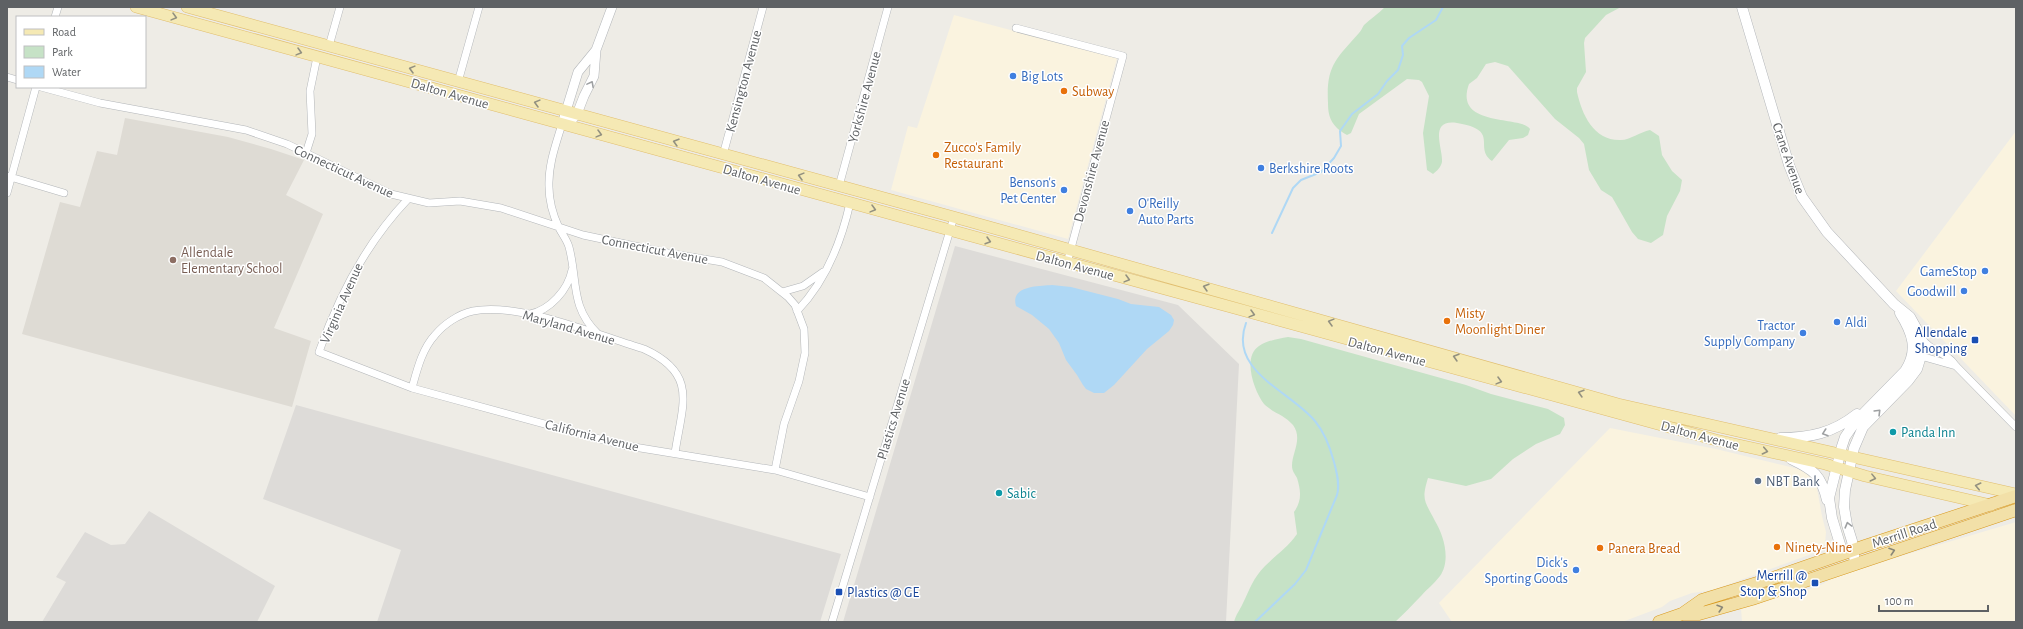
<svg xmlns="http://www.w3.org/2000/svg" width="2023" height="629" font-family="'Alegreya Sans',sans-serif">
	<rect width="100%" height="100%" fill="#eeece6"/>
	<!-- commercial -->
	<path fill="#faf3df" d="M954 15 1117 58 1068 239 891 190 908 126 917 128Z
		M2016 131V416L1896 291Z
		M1610 428 1716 449 1803 470 1809 474 1816 483 1822 516 1826 532 1825 544 1817 552 1713 590 1692 593 1670 601 1662 607 1622 622H1452L1439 603Z
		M2016 522V622H1742L1741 608 1790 592 1807 590 1823 584 1832 578 1901 556Z"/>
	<!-- industrial -->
	<path fill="#dddbd8" d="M955 246 1178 305 1239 364 1226 622H843Z
		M296 405 841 554 820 622H377L401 550 263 499Z
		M149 511 275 586 257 622H42L66 582 56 577 85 532 111 545 125 544Z"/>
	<!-- education -->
	<path fill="#dedbd4" d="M125 118 228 137 271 149 304 160 286 195 323 214 274 328 311 341 292 407 22 334 60 202 80 207 97 151 117 155Z"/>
	<!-- green -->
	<path fill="#c6e2c6" d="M1385 7H1621L1606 15 1585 38 1584 43 1586 72 1577 88V92C1582 115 1594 141 1621 140 1630 140 1640 132 1650 130L1659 136 1662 155 1672 171 1682 180 1680 191 1667 216 1663 235 1651 243 1638 239 1632 232 1612 197 1601 190 1589 170 1584 144 1579 138 1555 119 1508 66 1495 62 1486 64 1477 78 1469 84C1453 128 1522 115 1530 129L1528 135 1523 138 1509 140 1492 161C1473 147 1501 130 1457 123 1428 119 1443 148 1442 162 1441 167 1437 171 1433 174L1427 170 1423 133 1429 96 1422 82 1419 80 1407 79 1359 114 1351 133 1347 135C1333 127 1328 119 1328 103 1326 66 1336 59 1359 33 1361 31 1362 28 1364 25 1370 19 1378 14 1385 7Z
		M1288 337 1301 339 1466 385 1491 394 1548 409 1564 418 1565 425 1560 434 1536 444 1513 459 1491 479 1466 486 1428 478C1421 501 1425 501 1435 521 1444 536 1451 560 1440 576 1434 584 1427 589 1421 596 1412 605 1404 614 1395 622H1234C1236 614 1240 610 1243 603 1250 589 1253 578 1265 566 1276 555 1288 547 1297 534L1294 512C1302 501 1301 491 1297 478 1295 474 1292 471 1292 466 1292 452 1303 439 1293 425 1285 415 1273 413 1264 404 1254 391 1242 357 1259 346 1268 340 1278 339 1288 337Z"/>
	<!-- water -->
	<path fill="#afd8f5" d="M1052 285 1071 287 1118 299 1131 304 1159 307 1171 315 1174 320 1173 325 1169 331 1147 349 1114 385 1104 393H1094L1086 389 1083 385 1077 375 1066 360 1059 343 1049 329 1032 315 1016 306C1010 286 1038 286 1052 285Z"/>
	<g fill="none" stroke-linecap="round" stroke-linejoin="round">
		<!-- stream -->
		<path stroke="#afd8f5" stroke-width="2" d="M1489 7H1492
			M1272 233 1293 188 1301 180 1321 172 1334 158 1341 146 1340 131 1352 114 1378 94 1387 81 1398 70 1403 55 1402 46 1409 38 1436 20 1443 7
			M1246 323C1228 371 1290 391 1315 421 1325 433 1330 447 1334 462 1337 473 1340 485 1337 495L1306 570 1295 584 1255 622"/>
		<!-- minor casing -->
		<g stroke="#b3b6b9" stroke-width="8">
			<path id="minor" d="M55 17 58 7
				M1016 28 1123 56 1067 263
				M329 46 340 7
				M7 77 17 80
				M458 82 479 7
				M41 87 100 103 246 130 287 144 391 194 429 203 460 201 501 208 583 235 668 253 722 262 764 278 788 297 795 305 804 329 805 353 799 381 784 424 775 470
				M562 124C556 144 548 165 549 187 549 201 553 215 559 228 562 234 567 240 569 247 578 281 570 307 598 334
				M306 153 312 134 310 91 317 57
				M723 155 763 7
				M7 176 64 193
				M839 186 888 7
				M7 193 36 87
				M408 199C366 243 339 295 319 352L412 388 622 445 775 470 870 497
				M782 292 803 286 823 272
				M797 311C826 281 841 243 850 203
				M530 314C550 310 568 290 572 270
				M1921 337C1931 353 1945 350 1956 366L2016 427
				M1917 355 1956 366
				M412 388C417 370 422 349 435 335 444 324 459 314 473 311 520 302 597 335 644 349 699 374 682 405 675 453
				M832 622 954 217"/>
		</g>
		<!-- tertiary casing -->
		<g stroke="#b3b6b9" stroke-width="10">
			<path id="tertiary" d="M596 50 594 76 584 96 577 114 571 121 562 124 578 72 596 50 612 7"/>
		</g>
		<!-- secondary casing -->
		<g stroke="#b2b5b9" stroke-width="11">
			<path id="secondary" d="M1742 7 1789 165 1802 197 1827 232 1894 304 1910 317 1921 337V356L1917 369 1908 381 1863 427 1854 448 1845 490 1844 507 1847 525 1852 541 1855 563
				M1780 438C1810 438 1833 433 1857 414
				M1791 459C1814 470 1821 475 1827 500
				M1843 554 1832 518 1829 498 1842 446 1845 437 1856 421 1905 371C1919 350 1912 332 1900 313"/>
		</g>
		<!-- primary casing -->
		<g stroke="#e0bd6d" stroke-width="12">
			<path id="primary" d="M136 7 1716 440 1825 464 1865 476 1991 505
				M187 7 968 221 1618 404 2016 494"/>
		</g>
		<!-- trunk casing -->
		<g stroke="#d8981c" stroke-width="13">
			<path id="trunk" d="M1682 614 1702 600 1770 579 1865 546 2016 496
				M1659 622 1682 614H1699L1752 599 2016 510"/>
		</g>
		<!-- minor -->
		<use href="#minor" stroke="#fff" stroke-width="7"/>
		<!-- tertiary -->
		<use href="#tertiary" stroke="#fff" stroke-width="9"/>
		<!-- secondary -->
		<use href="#secondary" stroke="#fff" stroke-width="10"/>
		<!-- primary -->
		<use href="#primary" stroke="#f5e9b4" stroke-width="11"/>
		<!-- trunk -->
		<use href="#trunk" stroke="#f2e0a8" stroke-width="12"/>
	</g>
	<!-- one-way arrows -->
	<defs><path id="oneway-chevron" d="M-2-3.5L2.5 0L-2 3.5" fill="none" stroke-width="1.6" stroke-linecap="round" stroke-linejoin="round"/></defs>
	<g stroke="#939180">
		<use href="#oneway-chevron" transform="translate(174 17) rotate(15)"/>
		<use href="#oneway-chevron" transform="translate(299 52) rotate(15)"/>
		<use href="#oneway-chevron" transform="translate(412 69) rotate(-165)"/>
		<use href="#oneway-chevron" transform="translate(537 103) rotate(-165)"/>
		<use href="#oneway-chevron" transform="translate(599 134) rotate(15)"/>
		<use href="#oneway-chevron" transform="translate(676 142) rotate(-164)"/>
		<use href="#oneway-chevron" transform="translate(801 176) rotate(-165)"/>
		<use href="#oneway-chevron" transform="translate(873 209) rotate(15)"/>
		<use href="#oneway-chevron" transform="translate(988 241) rotate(16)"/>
		<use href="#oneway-chevron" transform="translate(1127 279) rotate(15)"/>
		<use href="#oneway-chevron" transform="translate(1206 287) rotate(-164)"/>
		<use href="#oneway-chevron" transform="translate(1252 314) rotate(15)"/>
		<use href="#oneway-chevron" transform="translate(1331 322) rotate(-165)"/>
		<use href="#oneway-chevron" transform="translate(1456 357) rotate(-164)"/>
		<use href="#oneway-chevron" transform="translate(1499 381) rotate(15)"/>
		<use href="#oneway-chevron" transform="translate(1581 393) rotate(-164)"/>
		<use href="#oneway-chevron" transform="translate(1765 451) rotate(12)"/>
		<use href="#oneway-chevron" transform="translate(1873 478) rotate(14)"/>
		<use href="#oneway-chevron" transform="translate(1978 486) rotate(-167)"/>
	</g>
	<g stroke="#9ea0a2">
		<use href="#oneway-chevron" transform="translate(591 84) rotate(-62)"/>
		<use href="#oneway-chevron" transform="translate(1878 412) rotate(-45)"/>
		<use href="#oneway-chevron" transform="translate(1825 433) rotate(161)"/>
		<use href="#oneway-chevron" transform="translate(1848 525) rotate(-105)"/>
	</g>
	<g stroke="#8a8778">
		<use href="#oneway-chevron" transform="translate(1892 551) rotate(-18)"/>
		<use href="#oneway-chevron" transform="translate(1720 608) rotate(-17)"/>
	</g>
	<!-- markers -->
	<g fill="#3f7fe0" stroke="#fff" stroke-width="1.5">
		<circle cx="1013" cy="76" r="4"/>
		<circle cx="1261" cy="168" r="4"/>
		<circle cx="1064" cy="190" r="4"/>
		<circle cx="1130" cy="211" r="4"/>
		<circle cx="1985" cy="271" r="4"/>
		<circle cx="1964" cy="291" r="4"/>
		<circle cx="1837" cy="322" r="4"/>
		<circle cx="1803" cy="333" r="4"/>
		<circle cx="1576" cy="570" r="4"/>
	</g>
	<g fill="#e8710a" stroke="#fff" stroke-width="1.5">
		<circle cx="1064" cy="91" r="4"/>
		<circle cx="936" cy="155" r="4"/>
		<circle cx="1447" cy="321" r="4"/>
		<circle cx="1777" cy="547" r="4"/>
		<circle cx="1600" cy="548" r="4"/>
	</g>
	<circle fill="#8d6e63" stroke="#fff" stroke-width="1.5" cx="173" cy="260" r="4"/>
	<g fill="#1a4fb4" stroke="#fff" stroke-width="1.5">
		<rect x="1971" y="336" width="8" height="8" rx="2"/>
		<rect x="1811" y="579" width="8" height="8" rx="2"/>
		<rect x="835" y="588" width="8" height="8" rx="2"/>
	</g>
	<g fill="#0f9aa8" stroke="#fff" stroke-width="1.5">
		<circle cx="1893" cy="432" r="4"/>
		<circle cx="999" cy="493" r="4"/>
	</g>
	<circle fill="#5c6f8a" stroke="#fff" stroke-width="1.5" cx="1758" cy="481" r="4"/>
	<g text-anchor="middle" stroke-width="3" stroke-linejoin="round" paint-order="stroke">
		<!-- shop labels -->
		<g font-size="14" fill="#366cbe" stroke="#fff" text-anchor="end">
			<text x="1021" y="81" text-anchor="start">Big Lots</text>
			<text x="1269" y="173" text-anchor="start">Berkshire Roots</text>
			<text x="1056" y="187">Benson's<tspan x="1056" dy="16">Pet Center</tspan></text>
			<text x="1138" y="208" text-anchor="start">O'Reilly<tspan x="1138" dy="16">Auto Parts</tspan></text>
			<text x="1977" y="276">GameStop</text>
			<text x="1956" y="296">Goodwill</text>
			<text x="1845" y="327" text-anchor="start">Aldi</text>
			<text x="1795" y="330">Tractor<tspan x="1795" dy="16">Supply Company</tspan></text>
			<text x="1568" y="567">Dick's<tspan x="1568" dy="16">Sporting Goods</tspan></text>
		</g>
		<!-- street labels -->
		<g font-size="14" fill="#5e6164" stroke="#fff">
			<text transform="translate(743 81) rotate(-75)" y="5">Kensington Avenue</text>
			<text transform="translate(450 93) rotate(16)" y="5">Dalton Avenue</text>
			<text transform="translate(864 97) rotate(-75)" y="5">Yorkshire Avenue</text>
			<text transform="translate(1789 158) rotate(71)" y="5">Crane Avenue</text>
			<text transform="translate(344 171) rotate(25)" y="5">Connecticut Avenue</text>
			<text transform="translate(1091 171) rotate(-75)" y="5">Devonshire Avenue</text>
			<text transform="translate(762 179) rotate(16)" y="5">Dalton Avenue</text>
			<text transform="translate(655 249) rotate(11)" y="5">Connecticut Avenue</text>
			<text transform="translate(1075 265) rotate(15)" y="5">Dalton Avenue</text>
			<text transform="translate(341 303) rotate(-66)" y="5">Virginia Avenue</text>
			<text transform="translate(569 327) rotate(16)" y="5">Maryland Avenue</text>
			<text transform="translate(1387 351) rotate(15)" y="5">Dalton Avenue</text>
			<text transform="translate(893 419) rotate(-73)" y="5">Plastics Avenue</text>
			<text transform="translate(592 435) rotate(14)" y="5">California Avenue</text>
			<text transform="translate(1700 435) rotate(15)" y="5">Dalton Avenue</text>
			<text transform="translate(1904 533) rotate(-18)" y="5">Merrill Road</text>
		</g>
		<!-- food labels -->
		<g font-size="14" fill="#c56008" stroke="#fff" text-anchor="start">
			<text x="1072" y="96">Subway</text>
			<text x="944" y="152">Zucco's Family<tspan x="944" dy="16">Restaurant</tspan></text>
			<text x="1455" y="318">Misty<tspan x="1455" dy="16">Moonlight Diner</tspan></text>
			<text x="1785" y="552">Ninety-Nine</text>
			<text x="1608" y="553">Panera Bread</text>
		</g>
		<!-- education labels -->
		<g font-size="14" fill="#785e54" stroke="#fff" text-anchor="start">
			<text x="181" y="257">Allendale<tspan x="181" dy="16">Elementary School</tspan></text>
		</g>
		<!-- transit labels -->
		<g font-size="14" fill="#164399" stroke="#fff" text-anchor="end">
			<text x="1967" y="337">Allendale<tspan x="1967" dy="16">Shopping</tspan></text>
			<text x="1807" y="580">Merrill @<tspan x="1807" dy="16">Stop &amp; Shop</tspan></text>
			<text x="847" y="597" text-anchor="start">Plastics @ GE</text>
		</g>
		<!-- culture labels -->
		<g font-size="14" fill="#0d838f" stroke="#fff" text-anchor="start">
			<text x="1901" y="437">Panda Inn</text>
			<text x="1007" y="498">Sabic</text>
		</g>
		<!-- service labels -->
		<g font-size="14" fill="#4e5e75" stroke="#fff" text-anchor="start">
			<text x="1766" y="486">NBT Bank</text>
		</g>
	</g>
	<!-- border -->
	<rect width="2023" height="629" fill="none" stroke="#5e6164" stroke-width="16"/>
	<!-- legend -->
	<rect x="16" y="16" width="130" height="72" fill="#ffffff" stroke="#bfc0c1"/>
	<rect x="24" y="29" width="20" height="6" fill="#f5e9b4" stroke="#bfc0c1"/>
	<text x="52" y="36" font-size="12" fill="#5e6164">Road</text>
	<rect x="24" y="46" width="20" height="12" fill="#c6e2c6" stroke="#bfc0c1"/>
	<text x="52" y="56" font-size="12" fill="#5e6164">Park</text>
	<rect x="24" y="66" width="20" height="12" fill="#afd8f5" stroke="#bfc0c1"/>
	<text x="52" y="76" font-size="12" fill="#5e6164">Water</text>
	<!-- scale -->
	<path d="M1879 605v6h109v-6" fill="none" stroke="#5e6164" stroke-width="2"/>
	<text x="1885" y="605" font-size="12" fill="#5e6164" stroke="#ffffff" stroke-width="3" paint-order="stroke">100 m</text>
</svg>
